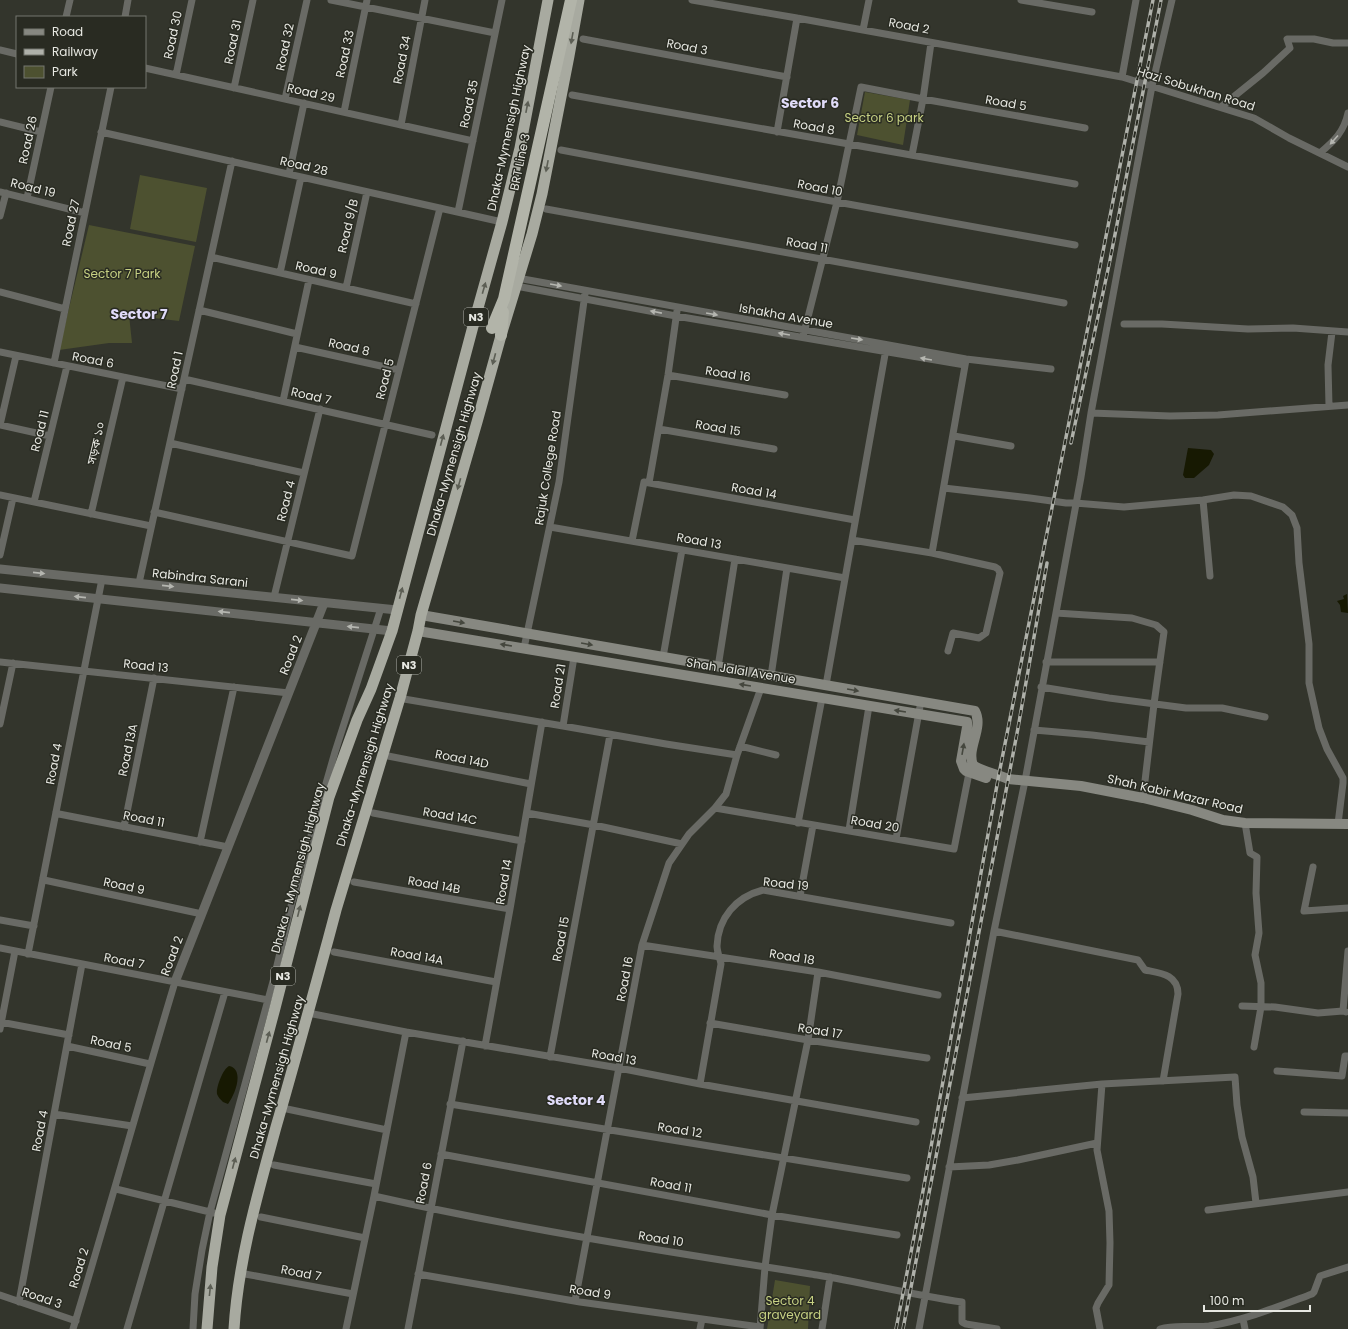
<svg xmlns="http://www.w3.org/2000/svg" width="1348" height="1329" font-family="Poppins,'Noto Sans Bengali',sans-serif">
	<rect width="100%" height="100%" fill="#33352c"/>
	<!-- green -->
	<path fill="#4d5130" d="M865 92 910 100 903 145 857 135Z
		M140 175 207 188 196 242 130 229Z
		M89 225 195 246 179 321 129 315 132 343H109L59 350Z
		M775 1280 810 1286 808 1329H767Z"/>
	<!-- water -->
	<path fill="#171902" d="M1188 448 1211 450 1214 454 1209 465 1194 478H1185L1183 475Z
		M1347 594 1348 613 1341 612 1340 605 1337 601 1344 599 1343 596Z
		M229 1066C245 1069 235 1095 228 1104L223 1102C221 1100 218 1097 217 1094 216 1087 223 1069 229 1066Z"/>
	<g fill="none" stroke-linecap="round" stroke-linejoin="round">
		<!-- minor -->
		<path stroke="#696a65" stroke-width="7" d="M331 0 495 33
			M692 0 797 18 1122 77 1254 118 1289 138 1348 167
			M1021 0 1092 12
			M66 17 70 0
			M125 17 128 0
			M863 30 869 0
			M583 39 787 77
			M0 50 17 54
			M145 68 473 141
			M176 75 192 0
			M1122 77 1136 0
			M234 88 253 0
			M572 95 1075 184
			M285 99 307 0
			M1221 107 1263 73 1290 48 1287 39H1314L1333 43H1348
			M344 112 367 0
			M0 122 41 132
			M401 125 425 0
			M101 132 502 222
			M777 132 797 18
			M561 150 837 202 1075 245
			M1320 153C1334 141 1344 132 1348 113
			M912 155 923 99 931 43
			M289 174 304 103
			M0 192 85 213
			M27 198 51 87
			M546 209 1064 303
			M458 212 502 0
			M0 216 6 193
			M211 257 416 304
			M280 273 301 177
			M518 277 523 279 966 359 1051 369
			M516 286 676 316 965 365
			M346 288 367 192
			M0 292 65 309
			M199 310 297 334
			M1124 324H1162L1248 329 1293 328 1348 332
			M803 337 837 202 861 87 923 99 1085 128
			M295 347 399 370
			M0 352 182 389
			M54 363 111 87
			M668 375 785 395
			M184 379 432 435
			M283 401 309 280
			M1329 406 1328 365 1332 332
			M1091 413 1170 416 1218 415 1348 405
			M0 425 16 356
			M0 425 50 436
			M659 429 774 449
			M954 436 1011 446
			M170 443 304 473
			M649 483 668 375 677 311
			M944 488 1030 498 1066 503H1075L1124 507 1203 500 1234 495 1251 496 1283 507 1292 515 1297 528 1299 563 1309 644V683L1319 728 1327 749 1343 778V783L1338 824
			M0 495 151 526
			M1203 500 1210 576
			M34 502 67 366
			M154 512 352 556 440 208
			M91 514 123 377
			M550 527 845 578
			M852 540 932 553 995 567 998 569 1000 573 986 633 979 638 953 633 948 651
			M632 541 644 482 855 520
			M932 553 966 360
			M0 555 13 498
			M139 583 232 161
			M274 597 320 409
			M1056 613 1132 618 1156 625 1164 632 1154 704 1143 798
			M524 648 559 482 585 294
			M663 657 682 550
			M0 662 289 693
			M1046 662H1160
			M718 667 735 559
			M771 676 787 568
			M826 685 886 349
			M1041 687 1109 698 1186 708H1222L1265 717
			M404 699 563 726 574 657 563 726 666 744 737 755
			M0 724 13 663
			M1034 730 1092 735 1149 742
			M740 746 776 755
			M388 756 531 784
			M715 808 954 849 969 773
			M56 812 59 814 228 847
			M373 813 522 841
			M527 813 594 825 682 844
			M798 823 822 698
			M1245 823 1250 853 1257 857 1256 893 1259 933 1255 955 1261 983V1007L1254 1047
			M124 827 154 678
			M849 830 869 706
			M896 839 921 701
			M200 842 234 687
			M1313 867 1304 911 1348 908
			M43 878 44 880 202 914
			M354 882 510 909
			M800 896 813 825
			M0 920 34 926
			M994 931 1138 960 1145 970C1160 973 1178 974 1178 994L1163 1081
			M642 945 818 972 938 995
			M0 948 268 1000
			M334 952 496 982
			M28 954 102 579
			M1242 1006 1275 1007 1318 1013 1343 1011
			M1346 1012 1343 1011 1348 951
			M308 1013 406 1032 619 1068 700 1084 916 1122
			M0 1022 69 1035
			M710 1023 808 1040 927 1058
			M0 1029 15 951
			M67 1046 150 1064
			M485 1046 510 909 542 722
			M550 1057 610 735
			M1277 1071 1342 1076 1345 1056H1348
			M700 1084 721 964C720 958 717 952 717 946 718 918 736 897 763 890L951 923
			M962 1098 1102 1084
			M450 1104 907 1178
			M287 1109 387 1130
			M1304 1112 1348 1113
			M54 1114 132 1126
			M441 1154 772 1215 897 1235
			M274 1165 376 1184
			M949 1167 989 1165 1018 1160 1097 1143
			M116 1189 214 1213
			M374 1196C520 1229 669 1252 817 1275 865 1283 913 1295 962 1302V1322L966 1324 997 1329
			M1208 1210 1348 1192
			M261 1217 365 1238
			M245 1274 353 1294
			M418 1274 580 1302 760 1327
			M0 1295 76 1321
			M575 1301 642 945 669 863 689 834 715 808 726 794 737 755 761 688
			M19 1302 82 964
			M1243 1319 1245 1329
			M73 1329C108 1214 140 1098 175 982
			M127 1329 225 992
			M193 1329 195 1294 202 1250 210 1212 274 978 292 902 335 752 381 608
			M346 1329 374 1196 406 1032
			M408 1329 463 1041
			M700 1329 702 1319
			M760 1329 765 1267 772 1215 808 1040 818 972
			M822 1329 830 1277
			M919 1329 994 931 1025 781 1081 477 1091 413 1152 86 1172 0
			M1100 1329 1096 1308 1098 1303 1109 1285 1110 1243 1109 1211 1097 1150 1102 1084 1235 1077 1237 1105 1242 1137 1253 1177 1256 1203
			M1160 1329C1176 1324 1192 1328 1209 1326 1245 1320 1277 1307 1312 1294L1314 1292 1320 1276 1348 1267"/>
		<!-- tertiary -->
		<path stroke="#696a65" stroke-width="9" d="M0 569 397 610
			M0 588 392 631
			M175 982 324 603"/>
		<!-- secondary -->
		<path stroke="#878881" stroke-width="10" d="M421 615 975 711C984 728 966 748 973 765 982 772 996 773 1008 779L1081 786 1143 798 1192 810 1223 820 1245 823 1348 824
			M418 631 967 722V727L961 761 964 769 966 771 986 778"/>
		<!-- trunk -->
		<path stroke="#a8aaa0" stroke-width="11" d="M207 1329 212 1267 220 1215 275 1008 329 797 357 720 371 689 392 631 476 315 502 222 520 148 548 0
			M234 1329C238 1261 258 1193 276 1127 294 1065 311 1002 328 940L336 910 400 698 418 631 421 615 477 422 502 332 532 234 542 194 569 56 579 0"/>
		<!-- motorway -->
		<path stroke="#b2b4a9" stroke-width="12" d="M492 328 504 299 571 0
			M501 335 503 312"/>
		<!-- rail casing -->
		<g stroke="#afb1aa" stroke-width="3.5">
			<path id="rail" d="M1071 443 1110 260 1161 0
				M896 1329 923 1191 999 774 1153 0
				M903 1329 1018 728 1047 563"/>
		</g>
		<!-- rail -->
		<use href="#rail" stroke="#292b22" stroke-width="2" stroke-dasharray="6" stroke-linecap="butt"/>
	</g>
	<!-- one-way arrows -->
	<defs><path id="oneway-solid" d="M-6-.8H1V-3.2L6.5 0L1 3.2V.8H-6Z"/></defs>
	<g fill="#5c5e54">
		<use href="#oneway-solid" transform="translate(572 38) rotate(100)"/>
		<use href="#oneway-solid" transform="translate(527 107) rotate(-79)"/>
		<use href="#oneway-solid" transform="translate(547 166) rotate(101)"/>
		<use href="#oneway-solid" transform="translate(484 288) rotate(-74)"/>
		<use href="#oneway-solid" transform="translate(494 359) rotate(105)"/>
		<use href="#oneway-solid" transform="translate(442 440) rotate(-75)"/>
		<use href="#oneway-solid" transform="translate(459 484) rotate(106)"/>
		<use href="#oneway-solid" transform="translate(401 593) rotate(-75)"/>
		<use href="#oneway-solid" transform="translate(299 911) rotate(-76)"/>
		<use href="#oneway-solid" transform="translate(268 1037) rotate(-75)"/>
		<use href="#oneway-solid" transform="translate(234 1163) rotate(-75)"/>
		<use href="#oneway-solid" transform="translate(210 1290) rotate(-84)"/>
	</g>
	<g fill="#b5b6b0">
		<use href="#oneway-solid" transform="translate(1334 140) rotate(132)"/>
		<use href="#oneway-solid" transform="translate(556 285) rotate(10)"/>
		<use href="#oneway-solid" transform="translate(656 312) rotate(-169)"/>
		<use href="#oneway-solid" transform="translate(712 314) rotate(10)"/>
		<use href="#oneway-solid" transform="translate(784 334) rotate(-170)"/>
		<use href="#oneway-solid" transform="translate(857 339) rotate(9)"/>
		<use href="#oneway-solid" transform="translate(926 359) rotate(-170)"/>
		<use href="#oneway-solid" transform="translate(39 573) rotate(6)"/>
		<use href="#oneway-solid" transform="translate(168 586) rotate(6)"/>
		<use href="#oneway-solid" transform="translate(80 597) rotate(-174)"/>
		<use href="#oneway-solid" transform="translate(297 600) rotate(6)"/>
		<use href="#oneway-solid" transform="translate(224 612) rotate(-174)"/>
		<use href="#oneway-solid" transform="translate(353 627) rotate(-174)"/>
	</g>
	<g fill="#45473e">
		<use href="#oneway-solid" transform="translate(459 622) rotate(10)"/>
		<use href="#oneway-solid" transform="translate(587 644) rotate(10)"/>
		<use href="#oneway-solid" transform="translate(506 645) rotate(-171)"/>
		<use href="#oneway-solid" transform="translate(745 685) rotate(-171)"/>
		<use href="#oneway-solid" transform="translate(853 690) rotate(10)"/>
		<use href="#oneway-solid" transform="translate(900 711) rotate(-171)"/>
		<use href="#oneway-solid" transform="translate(963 749) rotate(-80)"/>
	</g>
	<g text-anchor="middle" stroke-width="3" stroke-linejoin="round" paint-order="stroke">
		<!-- shield labels -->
		<g fill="#292b22" stroke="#aeafa8" stroke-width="1">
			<rect x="464" y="308" width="24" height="18" rx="3"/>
			<rect x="397" y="656" width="24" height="18" rx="3"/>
			<rect x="271" y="967" width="24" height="18" rx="3"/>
		</g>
		<g font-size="11" font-weight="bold" fill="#e7e8e2">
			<text x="476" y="321">N3</text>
			<text x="409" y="669">N3</text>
			<text x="283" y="980">N3</text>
		</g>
		<!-- street labels -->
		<g font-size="12" fill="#e7e8e2" stroke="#292b22">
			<text transform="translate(909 26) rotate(11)" y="4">Road 2</text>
			<text transform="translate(173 35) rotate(-78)" y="4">Road 30</text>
			<text transform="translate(233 42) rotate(-78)" y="4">Road 31</text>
			<text transform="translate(285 47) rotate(-78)" y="4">Road 32</text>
			<text transform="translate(687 47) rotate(11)" y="4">Road 3</text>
			<text transform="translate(345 54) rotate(-78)" y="4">Road 33</text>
			<text transform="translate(402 60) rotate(-79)" y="4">Road 34</text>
			<text transform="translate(1196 89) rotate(17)" y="4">Hazi Sobukhan Road</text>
			<text transform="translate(311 93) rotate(13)" y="4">Road 29</text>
			<text transform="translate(1006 103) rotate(10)" y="4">Road 5</text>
			<text transform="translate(469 104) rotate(-78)" y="4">Road 35</text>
			<text transform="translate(814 127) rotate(10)" y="4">Road 8</text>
			<text transform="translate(509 128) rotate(-78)" y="4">Dhaka-Mymensigh Highway</text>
			<text transform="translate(28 140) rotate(-78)" y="4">Road 26</text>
			<text transform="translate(520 162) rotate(-78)" y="4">BRT Line 3</text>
			<text transform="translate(304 166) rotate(13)" y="4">Road 28</text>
			<text transform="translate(33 188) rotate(14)" y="4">Road 19</text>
			<text transform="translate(820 188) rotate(11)" y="4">Road 10</text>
			<text transform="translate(71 223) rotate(-78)" y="4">Road 27</text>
			<text transform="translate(348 226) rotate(-77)" y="4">Road 9/B</text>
			<text transform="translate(807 245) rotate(10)" y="4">Road 11</text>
			<text transform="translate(316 270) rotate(13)" y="4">Road 9</text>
			<text transform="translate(786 316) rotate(10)" y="4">Ishakha Avenue</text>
			<text transform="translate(349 347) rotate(13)" y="4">Road 8</text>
			<text transform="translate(93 360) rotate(11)" y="4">Road 6</text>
			<text transform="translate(175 370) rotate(-78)" y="4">Road 1</text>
			<text transform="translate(728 374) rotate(9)" y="4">Road 16</text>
			<text transform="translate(385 379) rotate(-76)" y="4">Road 5</text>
			<text transform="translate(311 396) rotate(13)" y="4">Road 7</text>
			<text transform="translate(718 428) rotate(10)" y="4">Road 15</text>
			<text transform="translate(40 431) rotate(-76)" y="4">Road 11</text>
			<text transform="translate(96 443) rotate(-77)" y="4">সড়ক ১০</text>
			<text transform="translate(454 454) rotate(-74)" y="4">Dhaka-Mymensigh Highway</text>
			<text transform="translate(548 468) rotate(-81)" y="4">Rajuk College Road</text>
			<text transform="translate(754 491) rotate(10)" y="4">Road 14</text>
			<text transform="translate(286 501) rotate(-76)" y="4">Road 4</text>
			<text transform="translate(699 541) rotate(10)" y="4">Road 13</text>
			<text transform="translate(200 578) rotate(6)" y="4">Rabindra Sarani</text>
			<text transform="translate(291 655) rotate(-68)" y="4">Road 2</text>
			<text transform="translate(146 666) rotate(6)" y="4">Road 13</text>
			<text transform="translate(741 671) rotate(9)" y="4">Shah Jalal Avenue</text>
			<text transform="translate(558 686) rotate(-81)" y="4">Road 21</text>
			<text transform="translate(128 750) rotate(-78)" y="4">Road 13A</text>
			<text transform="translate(462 759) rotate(11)" y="4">Road 14D</text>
			<text transform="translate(54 764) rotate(-79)" y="4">Road 4</text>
			<text transform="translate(365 765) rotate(-73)" y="4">Dhaka-Mymensigh Highway</text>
			<text transform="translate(1175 794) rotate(13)" y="4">Shah Kabir Mazar Road</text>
			<text transform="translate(450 816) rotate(10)" y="4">Road 14C</text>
			<text transform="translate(144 819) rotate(11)" y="4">Road 11</text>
			<text transform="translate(875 824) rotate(10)" y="4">Road 20</text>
			<text transform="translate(298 868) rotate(-75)" y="4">Dhaka - Mymensigh Highway</text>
			<text transform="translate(504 882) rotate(-80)" y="4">Road 14</text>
			<text transform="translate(786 884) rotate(6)" y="4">Road 19</text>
			<text transform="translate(434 885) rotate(10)" y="4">Road 14B</text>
			<text transform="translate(124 886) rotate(12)" y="4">Road 9</text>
			<text transform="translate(561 939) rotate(-79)" y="4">Road 15</text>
			<text transform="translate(172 956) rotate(-69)" y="4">Road 2</text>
			<text transform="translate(417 956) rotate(10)" y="4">Road 14A</text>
			<text transform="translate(792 957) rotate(9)" y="4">Road 18</text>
			<text transform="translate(124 961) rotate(11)" y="4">Road 7</text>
			<text transform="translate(625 979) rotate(-79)" y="4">Road 16</text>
			<text transform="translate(820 1031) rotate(9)" y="4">Road 17</text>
			<text transform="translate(111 1044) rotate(12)" y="4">Road 5</text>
			<text transform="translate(614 1057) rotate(10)" y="4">Road 13</text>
			<text transform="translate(277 1077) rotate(-74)" y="4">Dhaka-Mymensigh Highway</text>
			<text transform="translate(680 1130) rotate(9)" y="4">Road 12</text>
			<text transform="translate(40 1131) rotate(-79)" y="4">Road 4</text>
			<text transform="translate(424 1183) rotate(-79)" y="4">Road 6</text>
			<text transform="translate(671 1185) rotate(10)" y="4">Road 11</text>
			<text transform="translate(661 1239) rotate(9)" y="4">Road 10</text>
			<text transform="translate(79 1268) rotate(-73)" y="4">Road 2</text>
			<text transform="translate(301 1273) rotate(11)" y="4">Road 7</text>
			<text transform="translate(590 1292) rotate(9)" y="4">Road 9</text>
			<text transform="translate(42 1298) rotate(19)" y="4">Road 3</text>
		</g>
		<!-- park labels -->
		<g font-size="12" fill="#c7d183" stroke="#292b22">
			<text x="884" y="122">Sector 6 park</text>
			<text x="122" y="278">Sector 7 Park</text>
			<text x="790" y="1305">Sector 4<tspan x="790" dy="14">graveyard</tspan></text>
		</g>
		<!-- quarter labels -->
		<g font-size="14" font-weight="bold" fill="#e0dbf8" stroke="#292b22">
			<text x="810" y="108">Sector 6</text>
			<text x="139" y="319">Sector 7</text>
			<text x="576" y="1105">Sector 4</text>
		</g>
	</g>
	<!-- legend -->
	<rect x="16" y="16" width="130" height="72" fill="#292b22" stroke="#75776f"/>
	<rect x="24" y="29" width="20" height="6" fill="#878881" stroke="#75776f"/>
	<text x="52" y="36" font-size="12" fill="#e7e8e2">Road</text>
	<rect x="24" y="49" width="20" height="6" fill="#afb1aa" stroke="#75776f"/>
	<text x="52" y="56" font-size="12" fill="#e7e8e2">Railway</text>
	<rect x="24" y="66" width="20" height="12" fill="#4d5130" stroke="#75776f"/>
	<text x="52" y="76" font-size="12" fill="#e7e8e2">Park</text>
	<!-- scale -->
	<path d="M1204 1305v6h106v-6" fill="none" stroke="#e7e8e2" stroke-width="2"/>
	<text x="1210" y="1305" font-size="12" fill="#e7e8e2" stroke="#292b22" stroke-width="3" paint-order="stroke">100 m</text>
</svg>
